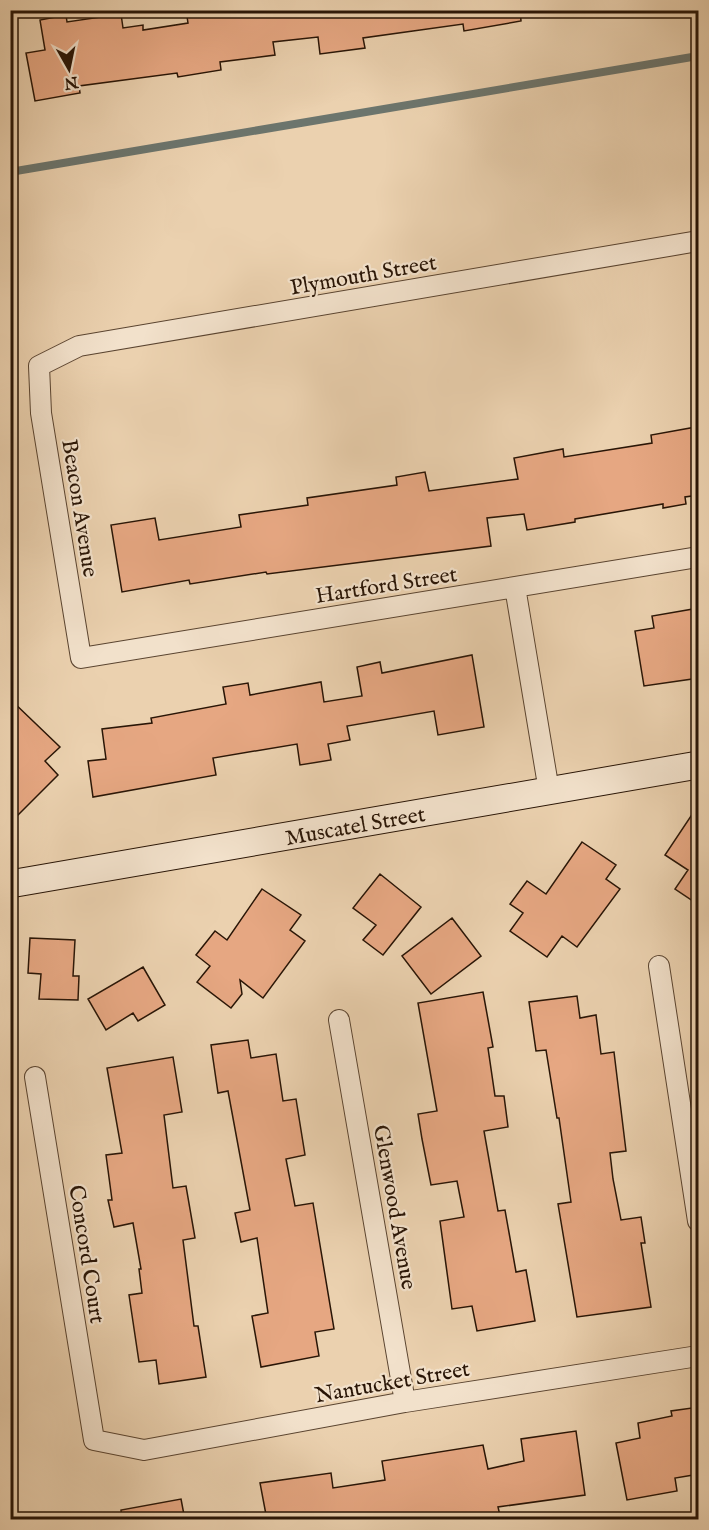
<svg xmlns="http://www.w3.org/2000/svg" width="709" height="1530" font-family="'IM FELL English',serif">
	<rect width="100%" height="100%" fill="#ebd1af"/>
	<filter id="stains"><feTurbulence type="fractalNoise" baseFrequency=".00333" numOctaves="4"/><feColorMatrix values="0 0 0 0 .2 0 0 0 0 .09 0 0 0 0 .02 0 0 0 .5 -.17"/></filter>
	<radialGradient id="worn" r=".72"><stop offset=".6" stop-color="#630" stop-opacity="0"/><stop offset="1" stop-color="#630" stop-opacity=".3"/></radialGradient>
	<g fill="none" stroke-linecap="round" stroke-linejoin="round">
		<!-- stream -->
		<path stroke="#6c756d" stroke-width="8" d="M10 172 698 56"/>
	</g>
	<!-- building -->
	<path fill="#e6a782" stroke="#291506" stroke-width="1.5" d="M186 10H520L521 21 464 31 463 24 363 38 365 48 320 54 318 37 273 42 275 55 220 62 221 70 178 77 177 73 79 86 80 93 35 101 26 53 45 50 40 20 66 15 67 22 121 14 123 28 143 25V30L188 23Z
		M696 427 699 495 685 497 686 504 663 508V504L575 519V522L527 530 524 514 487 518 491 546 267 574 266 572 190 584 189 580 122 592 111 525 155 518 159 540 241 527 239 515 308 505 307 498 397 485 396 477 425 472 429 491 518 479 514 458 563 449 564 457 652 443 651 435Z
		M699 608V678L644 686 635 631 654 628 652 616Z
		M472 655 484 727 438 735 434 711 347 726 350 740 328 744 331 760 300 765 297 744 213 758 216 775 93 797 88 761 106 759 102 729 152 723 151 718 226 704 223 687 248 683 250 695 321 682 324 702 362 696 357 667 380 662 382 673Z
		M10 699 60 747 45 761 58 775 10 823Z
		M699 804V905L675 889 688 870 665 855Z
		M582 842 616 865 606 879 620 889 577 947 562 936 547 957 510 931 523 913 510 904 527 881 546 894Z
		M380 874 421 907 383 955 363 940 376 925 353 908Z
		M262 889 301 915 290 930 305 941 263 998 240 980 242 994 231 1008 197 982 210 966 196 955 215 931 227 940Z
		M452 918 481 956 431 994 402 956Z
		M30 938 75 940 73 976H79L78 1000 39 999 41 974 28 973Z
		M143 967 165 1005 138 1021 133 1013 106 1030 88 999Z
		M483 992 493 1047 488 1048 495 1096H504L508 1127 484 1131 498 1211 505 1210 516 1272 526 1270 535 1321 477 1331 472 1306 452 1309 440 1221 464 1217 457 1181 431 1185 422 1139 418 1114 437 1111 418 1003Z
		M577 996 580 1018 596 1015 601 1054 614 1052 626 1151 610 1153 613 1179 621 1220 641 1217 645 1243H641L651 1307 577 1317 558 1204 571 1202 559 1118H557L546 1050 536 1051 529 1002Z
		M248 1040 251 1058 276 1054 283 1101 296 1099 305 1155 286 1159 295 1206 313 1203 334 1329 315 1332 319 1356 261 1367 252 1316 268 1313 257 1238 241 1242 235 1213 250 1210 228 1091 218 1093 211 1045Z
		M173 1057 182 1112 164 1115 173 1188 186 1186 195 1238 183 1240 194 1326H198L206 1377 159 1384 156 1360 139 1362 129 1295 142 1293 139 1269H141L133 1223 114 1227 108 1200H112L106 1155 122 1153 107 1068Z
		M699 1407V1474L675 1478 677 1491 627 1500 616 1443 640 1438 638 1423 672 1416 671 1411Z
		M576 1431 585 1495 498 1507 501 1520H466L465 1514 435 1520H267L260 1483 331 1473 333 1488 385 1480 382 1461 483 1445 488 1469 524 1461 521 1439Z
		M181 1499 185 1520H122L121 1510Z"/>
	<g fill="none" stroke-linecap="round" stroke-linejoin="round">
		<!-- street casing -->
		<g stroke="#5a4430" stroke-width="22">
			<path id="street" d="M698 241 79 346 39 366 41 413 81 658 698 557
				M515 587 549 791
				M659 966 698 1221
				M339 1020 405 1402
				M35 1077 94 1440 144 1450 405 1402 698 1356"/>
		</g>
		<!-- secondary casing -->
		<g stroke="#291506" stroke-width="29">
			<path id="secondary" d="M10 884 698 765"/>
		</g>
		<!-- street -->
		<use href="#street" stroke="#f2e1cb" stroke-width="20"/>
		<!-- secondary -->
		<use href="#secondary" stroke="#f2e1cb" stroke-width="27"/>
	</g>
	<g text-anchor="middle" stroke-width="4.5" stroke-linejoin="round" paint-order="stroke">
		<!-- street labels -->
		<g font-size="22" fill="#291506" stroke="#f2e1cb">
			<text transform="translate(363 274) rotate(-10)" y="8">Plymouth Street</text>
			<text transform="translate(81 508) rotate(81)" y="8">Beacon Avenue</text>
			<text transform="translate(386 584) rotate(-9)" y="8">Hartford Street</text>
			<text transform="translate(355 825) rotate(-10)" y="8">Muscatel Street</text>
			<text transform="translate(396 1207) rotate(80)" y="8">Glenwood Avenue</text>
			<text transform="translate(88 1254) rotate(81)" y="8">Concord Court</text>
			<text transform="translate(392 1381) rotate(-10)" y="8">Nantucket Street</text>
		</g>
	</g>
	<!-- margin -->
	<rect width="709" height="1530" fill="none" stroke="#ebd1af" stroke-width="36"/>
	<rect x="12" y="12" width="685" height="1506" fill="none" stroke="#291506" stroke-width="3"/>
	<rect x="18" y="18" width="673" height="1494" fill="none" stroke="#291506" stroke-width="1.5"/>
	<!-- north arrow -->
	<g transform="translate(69 69) rotate(171)" stroke="#f2e1cb" stroke-width="4.5" paint-order="stroke">
	<path d="M0-4.5L10 22L0 15L-10 22Z" fill="#291506"/>
	<text y="-9" font-size="16" font-weight="bold" text-anchor="middle" fill="#291506">N</text>
	</g>
	<rect width="100%" height="100%" filter="url(#stains)"/>
	<rect width="100%" height="100%" fill="url(#worn)"/>
</svg>
